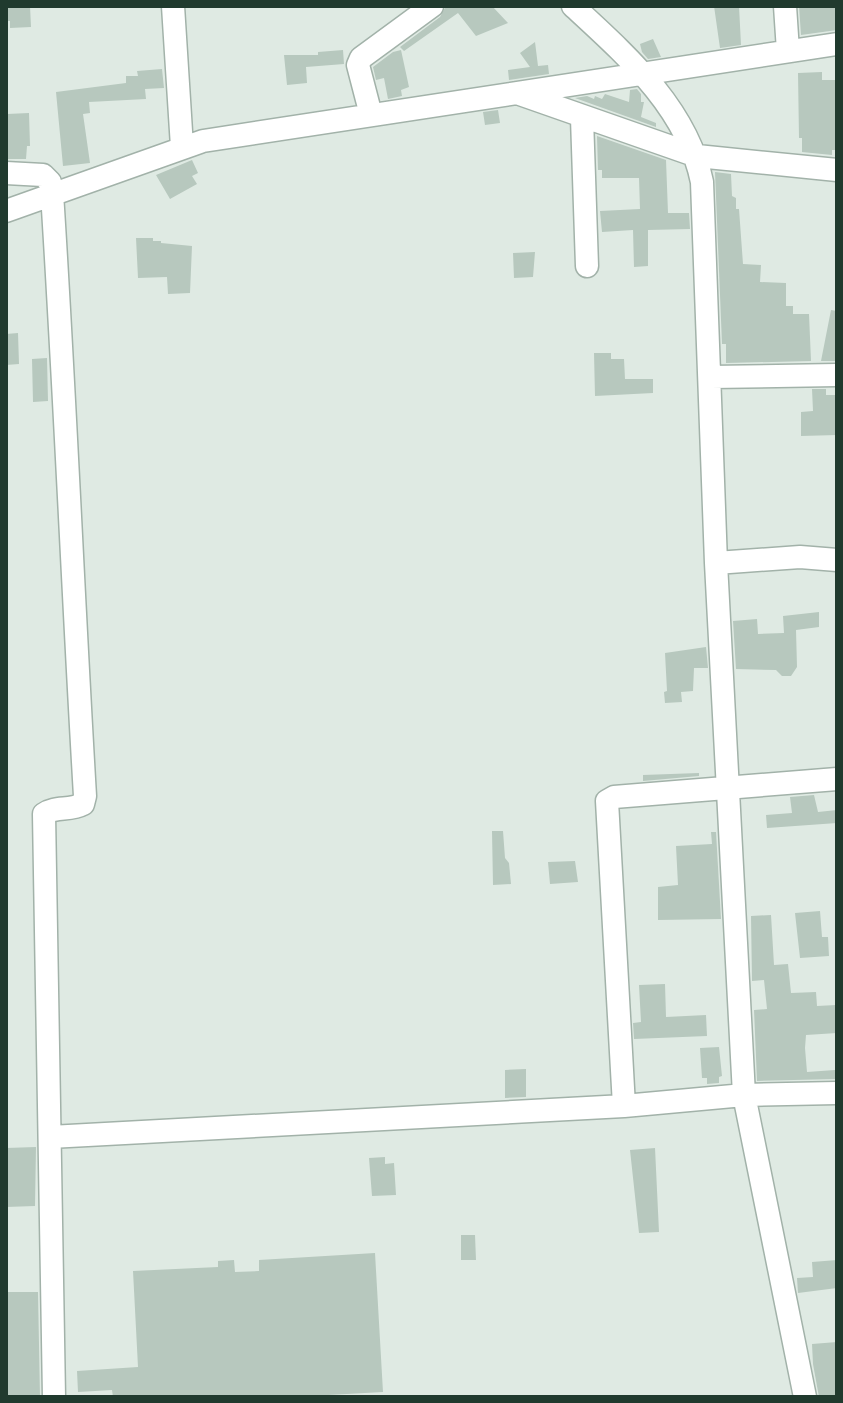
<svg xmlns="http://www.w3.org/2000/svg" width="843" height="1403" font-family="'Archivo Narrow',sans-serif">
	<rect width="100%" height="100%" fill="#dfeae3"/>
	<!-- building -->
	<path fill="#b7c8be" d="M6 6H30L31 27 10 28V21H6Z
		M446 6H492L508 23 476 36 458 13 404 51 400 47 440 17Z
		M714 6H739L741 45 720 48Z
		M799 6H837V30L801 35Z
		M653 39 661 57 648 59 642 52 640 44Z
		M535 42 538 66 548 65 549 74 509 80 508 70 530 67 520 53Z
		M343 50 344 64 306 67 307 83 287 85 284 55H318V52Z
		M401 50 409 87 401 90 402 96 388 99 384 78 376 80 373 67 393 52Z
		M162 69 164 88 145 89 146 99 89 102 90 113 83 114 90 163 63 166 56 92 126 83V76H138L137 71Z
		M822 72V80H837V150H832V155L802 152V138H799L798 73Z
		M637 89 641 94V102H644L641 117 656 123V127L575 98 587 96 594 99 595 96 602 99 605 94 629 102 630 90Z
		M498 110 500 123 485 125 483 112Z
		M29 113 30 146H27L26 159H8L7 114Z
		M597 136 666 160 668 213H689L690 229 648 230V266L634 267 633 230 602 232 600 211 640 209 639 178H602V170H598Z
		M192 160 198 173 192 176 197 184 170 199 156 175Z
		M715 172 731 174 732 196 736 198V209H739L743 264 761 265 760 282 786 283V306H793V314H809L811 361 726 363V344H722Z
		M136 238H153V241H161V243L192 246 190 293 168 294 167 277 138 278Z
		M535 252 533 277 514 278 513 253Z
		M831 310 837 311V361H821Z
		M18 333 19 364 6 365V334Z
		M594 353H611V359H624L625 379H653V393L595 396Z
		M47 358 48 401 33 402 32 359Z
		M812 389H826V395H837V435L801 436V412L813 411Z
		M819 612V627L796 630 797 667 791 676H782L776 670 736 669 733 621 757 619 758 634 784 633 783 616Z
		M706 647 708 668H694L693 691 681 692 682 702 665 703 664 692 667 691 665 653Z
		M699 773V776L643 781V775Z
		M814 795 818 812 837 810V823L767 828 766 815 792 813 790 797Z
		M492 831H503L505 858 509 863 511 884 493 885Z
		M711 832H716L721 919 658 920V887L678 885 676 846 712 844Z
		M575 861 578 882 550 884 548 862Z
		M820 911 822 937H828L829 956 800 958 795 913Z
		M771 915 774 965 788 964 791 993 816 992 817 1006 836 1005 837 1033 806 1035 805 1048 807 1072 835 1070 836 1079 757 1081 754 1010 767 1009 764 980 752 981 751 916Z
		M665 984 666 1017 706 1015 707 1036 634 1039 633 1023 641 1022 639 985Z
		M719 1047 722 1076 719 1077V1083L707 1084V1078H702L700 1048Z
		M526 1069V1097L505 1098V1070Z
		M36 1147 35 1206 6 1207V1148Z
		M655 1148 659 1232 639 1233 630 1150Z
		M385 1157V1164L394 1163 396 1195 372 1196 369 1158Z
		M461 1235H475L476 1260H461Z
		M375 1253 383 1392 292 1397H113L112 1390 78 1392 77 1371 138 1367 133 1271 218 1267V1261L234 1260 235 1272 259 1271V1260Z
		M837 1260V1288L798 1293 797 1278 813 1277 812 1262Z
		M6 1292H38L40 1397H6Z
		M837 1342V1397H819L813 1364 812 1344Z"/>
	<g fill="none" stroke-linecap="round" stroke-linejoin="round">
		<!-- minor casing -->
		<g stroke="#a2b2a9" stroke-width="25">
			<path id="minor" d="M173 6 182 147
				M573 6C626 55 687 108 702 182L716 563 744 1095 805 1397
				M785 6 788 51
				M517 93 697 156 837 170
				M371 115 358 65 361 58 432 6
				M582 118 587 266
				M6 173 43 175 50 182 52 193C65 394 73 595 85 796L83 804C70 811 55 806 44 814L54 1397
				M6 211 203 141 837 44
				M711 377 837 375
				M716 563 800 557 837 560
				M624 1106 607 801 614 797 837 779
				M50 1137 624 1106 744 1095 837 1093"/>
		</g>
		<!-- minor -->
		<use href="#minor" stroke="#fff" stroke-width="22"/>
	</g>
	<!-- border -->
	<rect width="843" height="1403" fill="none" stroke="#203a2e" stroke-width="16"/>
</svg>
